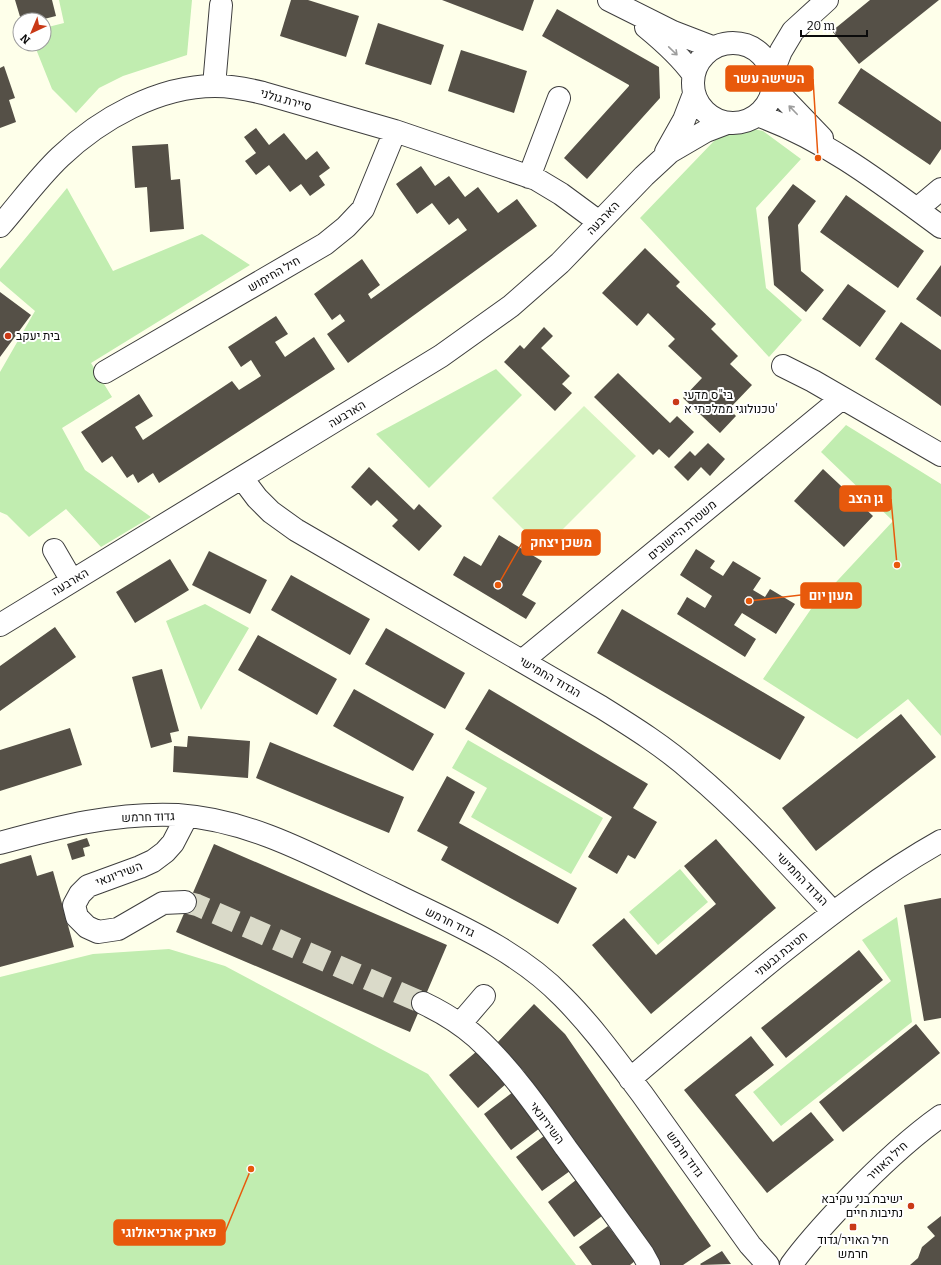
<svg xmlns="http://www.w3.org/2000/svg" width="941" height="1265" font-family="Bitter,Heebo,serif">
	<rect width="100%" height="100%" fill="#feffea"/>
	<!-- grass -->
	<path fill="#c1edb0" d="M59 0H192L187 55 123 76 99 88 76 113 52 89 34 44H44V28L64 23Z
		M743 127 763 131 801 159 756 208 766 288 802 320 769 357 640 218 714 141 731 129Z
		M67 188 113 271 202 234 250 265 91 363 112 397 62 428 85 470 151 517 101 547 66 509 29 537 7 515 0 512V372L35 311 0 281V269Z
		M496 369 522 395 429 488 376 434Z
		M846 425 941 484V736L908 699 857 739 763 679 811 609 893 521 821 452Z
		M205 604 249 628 201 710 166 621Z
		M468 740 603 818 571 874 471 817 487 788 452 768Z
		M680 869 708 902 658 945 629 912Z
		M897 917 912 1022 781 1126 753 1092 891 981 862 940Z
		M169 949 225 966 428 1074 576 1265H0V977L93 954Z"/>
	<!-- pitch -->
	<path fill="#d7f4c2" d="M584 406 636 456 543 549 492 498Z"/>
	<!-- building -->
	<path fill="#555047" d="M15 0H52L56 16 40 20H21Z
		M291 0H308L359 16 346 57 280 36Z
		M442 0H534L523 31Z
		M870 0H939L859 64 832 31Z
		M557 9 659 67 660 98 587 179 564 158 629 86V85L542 36Z
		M378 23 444 45 431 85 365 64Z
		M461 50 527 71 514 113 448 91Z
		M4 66 15 98 9 100 16 122 0 128V68Z
		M861 68 941 122V149L930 165 838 103Z
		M256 128 269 145 284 133 306 160 317 151 330 168 319 176 325 185 310 196 301 184 290 192 269 165 256 175 245 161 256 153 244 137Z
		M168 144 171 180 180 179 184 229 150 232 147 187 135 188 132 146Z
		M421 166 435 186 449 176 465 197 478 187 498 213 517 199 537 226 348 363 327 334 345 321 340 314 332 320 314 294 362 259 380 285 368 294 371 299 467 230 458 218 449 225 432 203 417 214 396 184Z
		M793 184 816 201 798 225 801 271 824 290 806 312 774 285 768 217Z
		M846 195 924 251 898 288 820 232Z
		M645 248 680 282 676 286 716 324 711 329 738 356 730 364 752 385 729 409 736 416 720 433 683 398 702 378 668 346 675 339 648 313 637 326 602 293Z
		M941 265V317L916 299Z
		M848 284 886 311 860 347 822 319Z
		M0 292 31 315 0 357Z
		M276 316 288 334 275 342 285 357 314 337 335 369 159 483 153 473 138 483 133 474 127 478 112 456 102 463 81 432 139 394 153 416 135 427 143 440 232 381 239 390 261 376 251 360 241 367 228 347Z
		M901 322 941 350V406L875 359Z
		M544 327 553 336 541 348 570 376 562 384 572 393 555 411 504 362 520 345 524 349Z
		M618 373 670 423 677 416 694 432 669 458 659 449 653 455 594 397Z
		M708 443 725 459 710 476 701 467 688 481 674 467 690 451 695 456Z
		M369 467 414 510 419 504 442 526 419 551 392 526 398 520 377 500 371 506 351 487Z
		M823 469 873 516 844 547 794 501Z
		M499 535 542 561 522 595 536 603 526 619 453 575 464 556 481 566Z
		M696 549 715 561 710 568 723 576 733 561 761 578 753 590 765 597 770 589 795 604 776 634 742 613 734 625 756 639 745 657 677 614 687 597 705 608 712 596 680 575Z
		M209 551 267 580 250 614 192 585Z
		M170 559 189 590 135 623 116 592Z
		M291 575 370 619 350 655 271 610Z
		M622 609 805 717 780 760 597 653Z
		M55 627 76 657 0 711V666Z
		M386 628 465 673 445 709 365 664Z
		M258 635 337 679 317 715 238 670Z
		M162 669 179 731 170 733 172 742 151 748 132 677Z
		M354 689 434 734 413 771 333 726Z
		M489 689 648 784 633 808 657 822 635 859 628 855 617 874 588 857 612 817 465 729Z
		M901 714 936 757 816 851 782 808Z
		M70 728 82 765 0 791V750Z
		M188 736 250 741 248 778 173 772 174 746 187 747Z
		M270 742 404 797 389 833 256 778Z
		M447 776 475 792 459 823 577 888 558 924 441 860 448 847 417 831Z
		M87 838 90 846 83 848 85 856 72 860 67 844Z
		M716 839 776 908 651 1014 592 945 624 918 656 955 716 904 684 866Z
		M214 844 447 945 410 1032 176 932Z
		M31 855 37 876 53 871 74 947 0 967V864Z
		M941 898V1018L924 1021 904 905Z
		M859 950 883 980 786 1058 761 1028Z
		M534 1004 565 1034 711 1246 683 1265H657L523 1070 496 1044Z
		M916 1024 940 1053 843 1132 819 1102Z
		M751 1036 774 1065 735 1095 773 1142 811 1112 834 1140 767 1193 684 1090Z
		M477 1051 506 1084 478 1108 449 1075Z
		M513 1092 540 1128 511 1150 484 1114Z
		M544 1136 570 1171 542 1191 516 1157Z
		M576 1180 602 1216 574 1237 548 1202Z
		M941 1216V1265H910L918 1258 922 1247 935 1236 927 1227Z
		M608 1226 635 1261 630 1265H592L579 1247Z
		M722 1251 731 1264 701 1265 700 1264Z"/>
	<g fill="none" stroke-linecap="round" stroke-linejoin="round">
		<!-- minor-tunnel -->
		<path stroke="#dadac9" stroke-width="22" stroke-dasharray="22 11" stroke-linecap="butt" d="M185 902 197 905 423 1003"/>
		<!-- minor casing -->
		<g stroke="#3e3e3e" stroke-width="24">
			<path id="minor" d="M609 0 673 32 712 47
				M646 27C663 41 680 56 693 74
				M693 83a40 40 0 1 1 80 0a40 40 0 1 1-80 0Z
				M772 74 781 51 793 31 827 0
				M214 86 221 5
				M773 87 822 138
				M757 115C825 139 884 185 941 227
				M666 152 684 120 694 94
				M529 177 559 98
				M917 209 941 189
				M0 226C20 203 38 178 60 157 100 119 158 86 215 86 231 86 247 89 263 93L395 131 536 179 561 194 599 222
				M783 366 813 381 941 455
				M105 372 325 244 346 227 363 209 395 131
				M242 478 257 498 271 512 296 530 601 707C633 727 665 747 693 772 743 814 788 864 833 912
				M54 550 72 581
				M0 625 441 356 511 306 560 263 644 176 670 152 706 131 727 123
				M522 661 842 398
				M0 843C58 827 117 812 178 815 254 820 322 860 390 892 450 922 516 948 563 997 593 1027 617 1061 642 1094 678 1144 714 1195 750 1245L768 1265
				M185 902 163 903 118 929 98 932 87 927 77 917 74 905 80 894 88 886 140 867 153 861 165 852 173 843 187 816
				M423 1003C442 1012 460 1023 476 1037 510 1068 540 1111 566 1148 592 1183 617 1218 643 1254L649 1265
				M460 1024 484 996
				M630 1079C678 1038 726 998 775 958 828 916 882 874 941 841
				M791 1265C808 1241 829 1219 849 1198 878 1168 907 1140 941 1116"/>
		</g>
		<!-- minor -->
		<use href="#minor" stroke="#fff" stroke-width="22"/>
	</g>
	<!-- one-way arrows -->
	<defs><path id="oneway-shaft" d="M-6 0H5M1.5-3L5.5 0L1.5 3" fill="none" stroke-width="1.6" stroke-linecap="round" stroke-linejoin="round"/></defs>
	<g stroke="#9d9d9d">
		<use href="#oneway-shaft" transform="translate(673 51) rotate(44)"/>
		<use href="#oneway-shaft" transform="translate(793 110) rotate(-134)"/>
	</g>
	<!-- markers -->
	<g fill="#c93916" stroke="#fff" stroke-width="1.5">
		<circle cx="8" cy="336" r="4"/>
		<circle cx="676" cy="402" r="4"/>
		<circle cx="911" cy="1206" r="4"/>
		<rect x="849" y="1223" width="8" height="8" rx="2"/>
	</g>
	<g text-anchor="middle" stroke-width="4" stroke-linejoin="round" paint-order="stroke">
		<!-- street labels -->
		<g font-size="12" fill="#0b0b0b" stroke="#fff">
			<text transform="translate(286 100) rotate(16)" y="4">סיירת גולני</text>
			<text transform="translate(603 218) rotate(-46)" y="4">הארבעה</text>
			<text transform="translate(274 274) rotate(-30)" y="4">חיל החימוש</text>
			<text transform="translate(347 414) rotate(-31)" y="4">הארבעה</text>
			<text transform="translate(682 530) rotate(-40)" y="4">משטרת היישובים</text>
			<text transform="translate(70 582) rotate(-31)" y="4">הארבעה</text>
			<text transform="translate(550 677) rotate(30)" y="4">הגדוד החמישי</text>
			<text transform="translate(148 817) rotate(-2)" y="4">גדוד חרמש</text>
			<text transform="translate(119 874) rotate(-21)" y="4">השיריונאי</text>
			<text transform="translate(802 879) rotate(46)" y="4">הגדוד החמישי</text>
			<text transform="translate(450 922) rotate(26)" y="4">גדוד חרמש</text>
			<text transform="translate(781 954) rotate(-39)" y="4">חטיבת גבעתי</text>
			<text transform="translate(547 1123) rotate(53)" y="4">השיריונאי</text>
			<text transform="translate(685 1154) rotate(54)" y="4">גדוד חרמש</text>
			<text transform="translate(887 1161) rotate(-43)" y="4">חיל האוויר</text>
		</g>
		<!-- poi labels -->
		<g font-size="12" fill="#0b0b0b" stroke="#fff" text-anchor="start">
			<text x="16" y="340">בית יעקב</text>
			<text x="684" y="399">בי"ס מדעי<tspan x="684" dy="14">טכנולוגי ממלכתי א'</tspan></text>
			<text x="903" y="1203" text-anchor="end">ישיבת בני עקיבא<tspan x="903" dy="14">נתיבות חיים</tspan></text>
			<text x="853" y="1244" text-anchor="middle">חיל האויר/גדוד<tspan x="853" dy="14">חרמש</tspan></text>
		</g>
	</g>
	<!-- callouts -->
	<path fill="none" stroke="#e8590c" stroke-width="1.5" d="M818 158L813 79M897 565L891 499M498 585L522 543M749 601L801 595M251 1169L225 1232"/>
	<g fill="#e8590c" stroke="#fff" stroke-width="1.5">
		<circle cx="818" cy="158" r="4"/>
		<circle cx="897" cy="565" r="4"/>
		<circle cx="498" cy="585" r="4"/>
		<circle cx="749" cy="601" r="4"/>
		<circle cx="251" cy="1169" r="4"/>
	</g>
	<g fill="#e8590c" stroke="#e8590c" stroke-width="1.5">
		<rect x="726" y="66" width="87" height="25" rx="4"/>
		<rect x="840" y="486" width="51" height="25" rx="4"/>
		<rect x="522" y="530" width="78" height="25" rx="4"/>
		<rect x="801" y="583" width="60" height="25" rx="4"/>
		<rect x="114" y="1220" width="111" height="25" rx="4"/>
	</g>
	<g font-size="13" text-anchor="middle" font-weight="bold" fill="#fff">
		<text x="769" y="83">השישה עשר</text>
		<text x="866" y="503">גן הצב</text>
		<text x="561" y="547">משכן יצחק</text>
		<text x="831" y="600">מעון יום</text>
		<text x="169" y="1237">פארק ארכיאולוגי</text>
	</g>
	<!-- north arrow -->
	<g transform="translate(32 32) rotate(224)"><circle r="19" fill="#ffffff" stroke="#9d9d9d"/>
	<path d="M0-3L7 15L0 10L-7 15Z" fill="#c93916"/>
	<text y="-6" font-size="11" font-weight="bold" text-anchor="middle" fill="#0b0b0b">N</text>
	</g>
	<!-- scale -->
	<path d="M801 30v6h66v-6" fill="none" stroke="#0b0b0b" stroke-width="2"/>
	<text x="807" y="30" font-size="12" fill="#0b0b0b" stroke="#ffffff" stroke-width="3" paint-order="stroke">20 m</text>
</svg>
